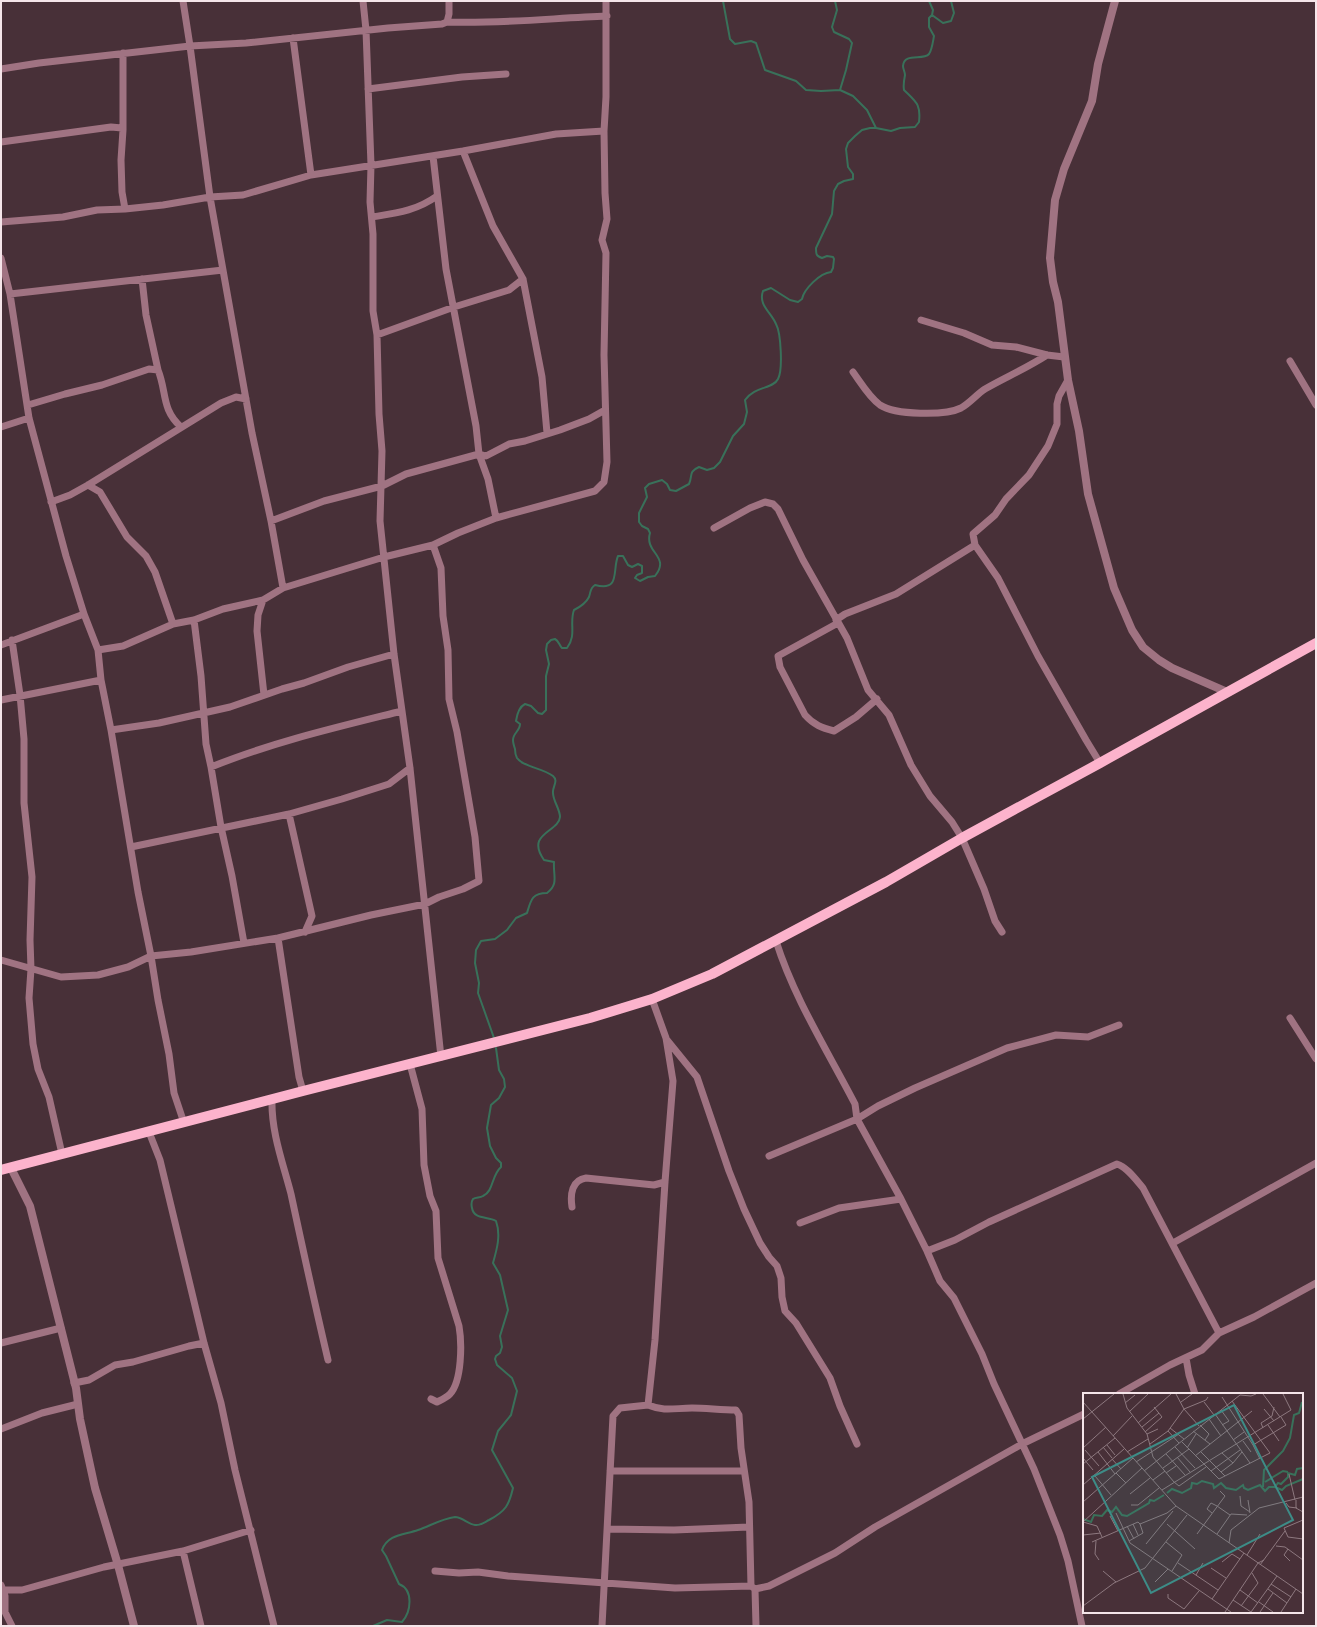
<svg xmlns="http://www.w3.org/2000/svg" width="1317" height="1627" font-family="Signika,sans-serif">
	<rect width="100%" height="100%" fill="#483038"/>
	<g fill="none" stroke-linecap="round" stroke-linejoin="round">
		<!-- stream -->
		<path stroke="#39715a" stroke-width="2" d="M723 1 730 39 735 44 751 41 756 43 765 70 796 81 806 90 821 91 840 90 853 96 867 110 876 128
			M835 1 837 10 832 27 834 32 849 39 852 43 846 70 840 90
			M932 15 943 23 951 21 954 13 951 1
			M494 1038 478 993 479 983 475 963 476 950 481 941 495 939 507 930 516 918 527 913C531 900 532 893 547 893 559 884 553 876 554 862L544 860C525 833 559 832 560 817 560 809 553 801 553 793 552 787 559 781 553 776 543 768 523 767 517 758 516 756 515 752 515 749 514 746 513 743 513 740 513 733 520 731 520 724L516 721C517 714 519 707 525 704L531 706 538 713 542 714 546 710V676L549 664 546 650 547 644 551 640 555 639C559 641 559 645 562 648H567C577 635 569 623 574 610 580 607 586 603 589 597 591 591 590 588 595 585 621 592 612 570 618 556H623L628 565 632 567 638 564 642 566V573L637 575 635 578 640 581 648 577 655 576C671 556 644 553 650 533L648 529 642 526 639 522V513L647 497 645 488 649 484 662 480 667 484 670 490 676 491 689 484C693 475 688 472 699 467L707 470 714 468 720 462 733 436 744 424 747 412 745 400C755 386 773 389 778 379 783 370 781 333 776 324 771 312 758 305 763 291L771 288 790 300 798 302 802 299C804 289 820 273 831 272L833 268 834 259 833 257 827 256 822 258C816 256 816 254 816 248L832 214 834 191 838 184 844 181 853 179V174L848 167 846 149 848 143 855 136 862 130 870 128H876L891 131 900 128 915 127 919 122C921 104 916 102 904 90 903 85 904 80 905 75 905 72 903 69 903 66 904 52 923 61 929 54 932 50 933 41 934 36L929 27V18L932 15 933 10 929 1
			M373 1626 387 1620 402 1622C411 1612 414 1590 399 1584L386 1556 382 1550C388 1534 404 1535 418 1530 430 1526 441 1519 455 1517 462 1517 468 1524 475 1525 480 1526 485 1522 489 1520 506 1511 509 1505 513 1488L492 1450 498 1431 511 1415 517 1391 512 1378 497 1365 495 1359 496 1356 500 1353 502 1347 500 1336 508 1310 500 1275 493 1263C497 1249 501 1235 496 1221 488 1216 474 1220 472 1208 471 1204 471 1202 473 1199 476 1197 480 1198 483 1196 494 1191 491 1176 501 1167V1163L496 1158 490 1146 487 1128 491 1105 499 1098 505 1087 504 1079 499 1070 496 1048"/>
		<!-- minor -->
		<path stroke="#a07382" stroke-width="7" d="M183 1 190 46 210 197 252 433 271 521 283 588
			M363 1 366 30 371 165 370 202 373 234V311L377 335 379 414 382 451 380 521 394 654 410 768 441 1057
			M447 22C500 24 554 18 607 16
			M293 38 311 175
			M123 53V130
			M1 69 39 63 190 46 246 43 388 28 442 24 447 22 449 14V1
			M368 89 462 77 506 74
			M1 142 111 127 122 128 123 130 121 160 122 192 125 209
			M463 151 493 226 523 279 542 377 547 433
			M433 156 446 269 476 426 479 454 488 479 496 518
			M372 217C397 213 416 211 437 196
			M1 222 63 217 97 210 125 209 163 205 210 197 243 195 311 175 463 151 556 134 604 131
			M1 258 10 294 29 418 66 556 84 614 98 650 101 680 111 730 138 892 151 956 158 1000 169 1054 174 1093 184 1123
			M142 279 146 315 158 370
			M10 294 223 270
			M921 320 964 333 992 345 1016 347 1047 355 1064 357
			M377 335 454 307 509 290 523 279
			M1290 361 1316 405
			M853 372C861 383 869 397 880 405 895 415 945 416 961 408 970 403 977 394 985 389 1006 377 1027 368 1047 355
			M1068 380 1059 396 1057 404V424L1048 446 1029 475 1006 499 995 515 973 534 975 545 998 578 1038 656 1086 740 1100 763
			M28 405 65 394 102 385 149 369 158 370C167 392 161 409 181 427
			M1 427 29 418
			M88 485 100 492 127 537 146 556 155 572 173 624
			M51 502 70 495 88 485 221 403 236 397 246 399
			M271 521 324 501 382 486 406 474 479 454 486 456 509 444 525 441 560 430 589 419 605 410
			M714 528 750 508 765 502 773 504 778 509 803 560 847 638 868 690 889 715 911 765 930 796 952 822 962 838 984 889 995 921 1002 932
			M263 600 258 615 257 631 264 695
			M194 620 201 676 206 744 211 767 221 827 232 876 244 943
			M836 620 845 614 896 594 975 545
			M838 623 778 656 780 667 805 715C814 725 822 728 834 731L856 717 877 699
			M12 640 20 695 24 739V803L32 877 30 940 31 969 29 998 33 1044 38 1069 49 1097 62 1154
			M1 645 84 614
			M98 650 123 646 173 624 194 620 223 609 263 600 283 588 384 557 433 545 458 533 496 518 595 491 604 482 607 462 604 355 606 253 602 240 607 219 605 193 604 131 606 97V1
			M1 700 101 680
			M111 730 159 723 230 707 282 689 304 683 348 667 394 654
			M211 767C273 742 338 727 402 711
			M289 814 312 916 305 932
			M131 847 289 814 342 799 389 784 410 768
			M278 938 299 1077 303 1091
			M776 941C794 998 827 1050 855 1104L857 1119 901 1199 927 1251 940 1281 954 1298 982 1354 994 1384 1034 1469 1060 1535 1068 1561 1082 1626
			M1 960 61 977 98 975 128 967 151 956 191 952 278 938 371 915 425 904 439 897 463 889 479 881 475 837 457 732 449 699 448 650 443 616 441 568 433 545
			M1290 1018 1316 1059
			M667 1040 697 1077 729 1171 744 1209 760 1243 769 1257 777 1266 781 1278 782 1297 785 1311 796 1323 830 1378 840 1406 857 1444
			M410 1064 422 1109 424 1165 430 1196 436 1211 438 1258 459 1326C462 1343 462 1381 450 1394 446 1398 441 1400 437 1402L431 1399
			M272 1099C271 1132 283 1163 291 1194 303 1250 315 1305 328 1360
			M149 1132 160 1160 204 1343 221 1403 235 1470 274 1626
			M769 1156 857 1119 878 1106 915 1088 1007 1048 1056 1035 1088 1037 1119 1025
			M572 1207C570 1194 572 1180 586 1178L654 1185 665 1182
			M800 1223 839 1208 901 1199
			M1173 1243 1316 1163
			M927 1251 955 1240 989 1222 1117 1164C1127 1167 1136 1180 1143 1188L1219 1333
			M1 1343 61 1328
			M1186 1358 1189 1375 1195 1394
			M74 1383 89 1380 115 1365 133 1362 189 1346 204 1343
			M1119 1394 1170 1365 1202 1350 1219 1333 1254 1317 1316 1283
			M648 1405C665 1412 675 1408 692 1408 706 1408 721 1410 736 1410L739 1415 741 1448 749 1502 751 1586
			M1 1429 42 1413 78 1404
			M610 1471H744
			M608 1529 674 1530 749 1527
			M183 1551 201 1626
			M435 1571 459 1573 478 1572 508 1576 675 1588 751 1586 755 1589 769 1586 835 1553 875 1527 1022 1444 1084 1414
			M1 1585 5 1596V1612L12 1626
			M755 1589 756 1626
			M3 1590H22L104 1567 183 1551 251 1530
			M602 1626 613 1416 620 1408 648 1405 655 1340 665 1182 673 1081 666 1038 652 999"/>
		<!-- tertiary -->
		<path stroke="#a07382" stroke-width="8" d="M1115 1 1098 64 1092 101 1064 169 1055 200 1050 258 1053 282 1058 302 1068 380 1079 431 1088 494 1114 588 1132 630 1143 647 1159 660 1172 668 1227 692
			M11 1168 30 1206 76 1388 80 1419 95 1488 118 1565 134 1626"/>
		<!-- primary -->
		<path stroke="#fcb3cc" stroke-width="10" d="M1 1170 303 1091 590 1018 652 999 712 974 886 882 962 838 1100 763 1316 643"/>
	</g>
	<!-- overview -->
	<g transform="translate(1083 1393)">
		<rect width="220" height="220" fill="#483038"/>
		<path fill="none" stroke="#39715a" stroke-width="2" d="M182 89 200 78 205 79M180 94 181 77 200 58 207 45 211 22 216 20 219 9M192 94 199 97 203 93 220 86M84 100 89 96 99 100 108 95 109 90 114 91 119 88 130 91 131 95 138 90 143 95 153 97 160 92 161 95 165 97 177 92 182 98 186 94H192L195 90 198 91 205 84V80L212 82 214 76 220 75M0 126 8 129 11 122 19 123 24 117 29 119 33 114 39 122 44 123 66 110 67 107 71 108 81 102"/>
		<path fill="none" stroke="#8d787f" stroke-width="1" d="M40 1 44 15 64 41 70 64 91 89 96 93 123 74M93 1 101 16 116 33M180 1 197 24M139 4 170 52 203 32 198 24M0 9 93 113 220 201M98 9 109 1M121 9 131 22M42 10 52 2M181 16 191 28M138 17 146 28 139 32M46 19 65 1M132 21 167 70M0 26 31 1M126 26 138 43M55 30 88 1M117 32 126 41 122 47M185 32 196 48M59 34 76 20M87 35 101 46M180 35 178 30 189 23 191 14M85 38 96 50M110 38 127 51M62 39 79 24 71 14M64 41 75 36M30 43 49 23M150 47 161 39M160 48 168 59M99 49 136 86 187 60 149 8M67 51 85 38 101 16 123 7 125 4M24 52 32 62M170 52 177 66M20 54 29 65M92 54 112 75M0 55 23 34M104 55 113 41M2 57 16 73M15 59 32 81M44 59 65 46M118 59 142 83M139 60 150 70M83 61 102 82M112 63 169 18M94 64 107 79M0 65 10 77M29 66 38 76M53 69 96 41M0 71 32 45M80 75 106 56M61 78 157 2 168 3 173 1M128 78 157 57M138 79 150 70 159 59M33 80 43 90M83 80 93 73M206 81 212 107M12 83 28 102M70 87 82 78M0 92 41 56M79 97 208 17 200 1M47 101 67 85M157 103 158 113 167 119M165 107 167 120M213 107V115L220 119M0 109 50 65M203 110 206 114 214 115M48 112H55L76 95M134 113 147 122M33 120 47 150 148 219M129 120 124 116 128 110 134 113M27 123 35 138M220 127 201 135 205 144 220 146M50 131 55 142M84 131 112 156M44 133 51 146M114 141 142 103 137 98M134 141 148 121 164 122M0 142 18 140M19 144 14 133 0 129 59 75M13 148 12 161 16 167M46 148 60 140 57 131M9 149 55 129 57 131 84 120 93 113M83 149 99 162 89 178M146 150 148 137 176 115 220 104M63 151 90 118M193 153 202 154 220 167M205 156 201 162 207 168M164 162 177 141M139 169 149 161 157 166M95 170 135 197M177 172 202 138M128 175 143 185M20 178 33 189M113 182 120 170M72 189 85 176M188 191 208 204M185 196 204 210M157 197 175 210M85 201V205L101 216 116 198M129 206 161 160M150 207 168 219M176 209 190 219M0 213 31 190 62 175 104 122M158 213 175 190 169 180M142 219 175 170 181 167M168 219 194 183M177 219 190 200M198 219 213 196"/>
		<path fill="#3d8c87" fill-opacity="0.15" stroke="#3d8c87" stroke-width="2" d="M151 12 210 127 68 200 9 84Z"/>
		<rect width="220" height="220" fill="none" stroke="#f5e5e9" stroke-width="2"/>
	</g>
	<!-- border -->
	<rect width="1317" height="1627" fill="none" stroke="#f5e5e9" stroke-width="4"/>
</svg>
